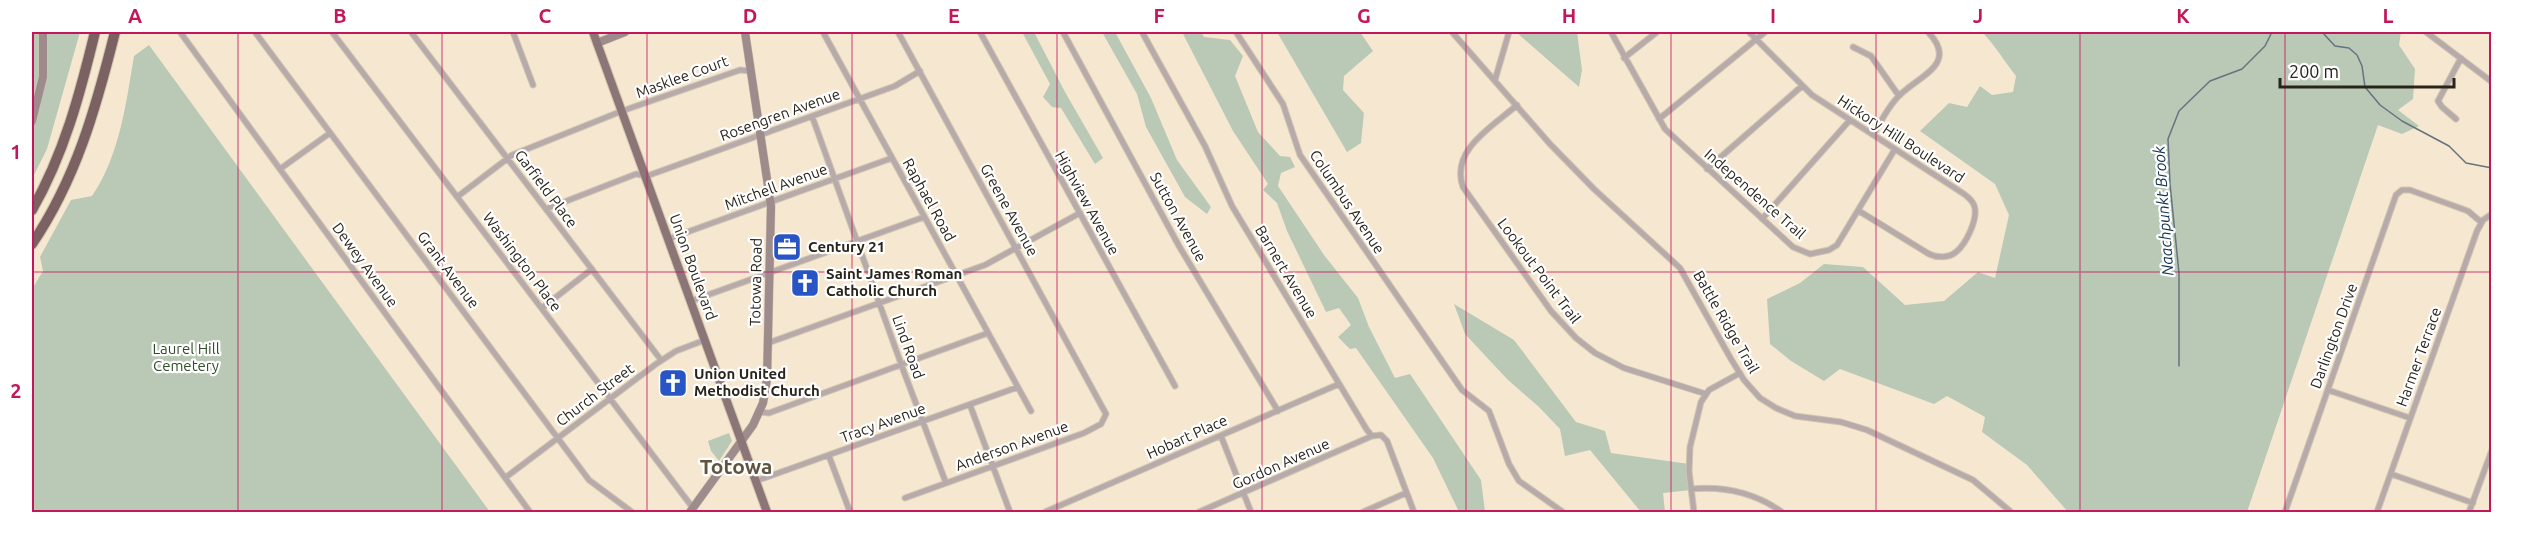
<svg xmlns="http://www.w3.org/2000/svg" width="2523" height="544" font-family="Ubuntu,sans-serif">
	<rect width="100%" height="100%" fill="#f6e8d0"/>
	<!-- green -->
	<path fill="#b9c9b6" d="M32 32H80L47 149 32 179Z
		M1022 32H1034L1065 92 1103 158 1095 164 1061 108 1052 107 1043 97 1050 84Z
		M1102 32H1115L1151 98 1177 160 1211 207 1207 214 1185 197 1146 127 1137 94Z
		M1182 32H1201L1204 37 1230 40 1243 56 1235 76 1258 132 1280 156 1290 157 1295 167 1281 173 1278 186 1324 255 1358 298 1369 327 1395 378 1410 374 1481 480 1485 512H1459L1433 458 1356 348 1350 349 1338 337 1351 325 1339 308 1326 312 1287 231 1277 203 1263 190 1268 184 1233 131Z
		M1277 32H1360L1373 51 1344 76 1343 90 1364 113 1361 143 1347 152Z
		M1516 32H1577L1582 70 1579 87Z
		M1982 32H2401L2399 45 2415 69 2413 99 2398 110 2419 126 2402 134 2378 125 2247 512H2068L2027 465 1982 432 1985 417 1947 396 1934 404 1840 369 1824 381 1791 361 1770 344 1767 299 1800 283 1824 264 1863 267 1905 305 1944 301 1978 272 1995 278 2009 215 1995 184 1920 131 1949 103 1967 107 1980 86 1992 95 2013 92 2016 76C2004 61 1995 45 1982 32Z
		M149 45 490 512H32V289L43 271 40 257 71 200 92 196C120 155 126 103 134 56Z
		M1454 304 1514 340 1576 422 1605 431 1611 453 1689 464 1691 490 1663 493 1665 512H1641L1590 450 1565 456 1560 429 1539 407 1507 379 1465 334Z
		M729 433 732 441 719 461 711 451 708 441Z"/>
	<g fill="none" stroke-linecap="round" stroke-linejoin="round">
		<!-- stream -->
		<path stroke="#66727f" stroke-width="1.5" d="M2322 32 2335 46 2349 48 2357 55 2362 66 2365 87 2380 105 2402 121 2449 146 2466 163 2492 168
			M2179 366V273L2170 184 2168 139 2179 111 2210 81 2242 69 2265 46 2272 32"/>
		<!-- street casing -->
		<g stroke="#d1c5af" stroke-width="7">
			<path id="street" d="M180 32 530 512
				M255 32 589 480 632 512
				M332 32 693 508
				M411 32 661 360
				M513 32 533 85
				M823 32 1031 411
				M898 32 1106 414 1101 424 1084 433 905 498
				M980 32 1175 386
				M1063 32 1179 246 1278 411
				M1142 32 1205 146 1232 206 1367 430 1372 436 1381 435 1387 441 1414 512
				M1236 32 1283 104 1300 155 1462 390 1489 411 1509 464 1519 481 1563 512
				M1452 32 1550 144 1594 189 1680 268 1731 359 1744 380 1760 398 1776 408 1795 416 1841 422 1867 430 1973 480 2011 512
				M1611 32 1665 129 1793 247 1810 254 1829 250 1837 245 1895 149
				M1749 32 1812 95 1964 194C1968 197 1972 200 1974 205 1979 218 1966 244 1956 252 1949 258 1937 258 1929 254L1859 211
				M2426 32 2492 82
				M1853 47 1871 56 1899 96
				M1624 58 1657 32
				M1495 80 1509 32
				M1517 105C1492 127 1450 150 1463 187L1551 311 1576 338 1595 353 1624 368 1706 394
				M812 116 904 372 946 483
				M1659 119 1765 32
				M2456 119 2442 107 2438 101 2461 58
				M1873 135C1880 123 1887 109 1896 99 1914 77 1961 66 1928 32
				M280 169 330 133
				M1707 169 1802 86
				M457 197 512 155 622 111 740 70 751 71
				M546 209 636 174 647 176 895 86 920 71
				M1762 219 1850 120
				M668 239 892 158
				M691 301 924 217
				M542 308 592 269
				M768 343 985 265 1080 213
				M2328 390 2410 418
				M970 405 1010 512
				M759 412 769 413 988 333
				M1221 436 1251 512
				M829 456 850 512
				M2391 474 2473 503
				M505 478 656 364 676 351 705 340
				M756 481 1018 387
				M1691 489C1724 486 1755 493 1782 512
				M1045 512 1339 384
				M1199 512 1372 436
				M1363 512 1406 493
				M1694 512 1689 471 1690 447 1701 402 1709 390 1740 373
				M2285 512 2396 195 2402 190H2410L2468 211 2481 222
				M2377 512 2477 231 2483 220 2492 214
				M2469 512 2492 450"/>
		</g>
		<!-- secondary casing -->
		<g stroke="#d1c5af" stroke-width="9">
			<path id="secondary" d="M597 43 625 32
				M32 121 43 77V32
				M690 512 753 425 763 403 767 379 771 206 745 32"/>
		</g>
		<!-- primary casing -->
		<g stroke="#d1c5af" stroke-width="10">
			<path id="primary" d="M593 32 767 512"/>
		</g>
		<!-- highway casing -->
		<g stroke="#d1c5af" stroke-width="12">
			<path id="highway" d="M32 210C64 154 80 94 95 32
				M32 244C76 179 96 108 115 32"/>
		</g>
		<!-- street -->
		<use href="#street" stroke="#b7aaaa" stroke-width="5"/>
		<!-- secondary -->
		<use href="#secondary" stroke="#9e8b8c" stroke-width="8"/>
		<!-- primary -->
		<use href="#primary" stroke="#8c7576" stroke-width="8"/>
		<!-- highway -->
		<use href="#highway" stroke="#7c6163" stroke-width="10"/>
	</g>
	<!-- grid -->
	<path fill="none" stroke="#c2185b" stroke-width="1.5" stroke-opacity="0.55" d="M238 32V512M442 32V512M647 32V512M852 32V512M1057 32V512M1262 32V512M1466 32V512M1671 32V512M1876 32V512M2080 32V512M2285 32V512M32 272H2492"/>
	<!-- icons -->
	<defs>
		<g id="office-square" transform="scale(1.5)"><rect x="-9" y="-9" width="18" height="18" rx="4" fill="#2855c3" stroke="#fff"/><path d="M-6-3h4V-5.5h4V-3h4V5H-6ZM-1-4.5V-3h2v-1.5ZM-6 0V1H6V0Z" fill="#fff"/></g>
		<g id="church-square" transform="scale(1.5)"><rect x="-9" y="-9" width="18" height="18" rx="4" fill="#2855c3" stroke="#fff"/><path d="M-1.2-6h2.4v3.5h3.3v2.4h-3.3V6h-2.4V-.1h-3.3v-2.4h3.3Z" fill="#fff"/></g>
	</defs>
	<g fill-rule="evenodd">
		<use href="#office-square" x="787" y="247"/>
		<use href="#church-square" x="805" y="283"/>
		<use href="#church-square" x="673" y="383"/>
	</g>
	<g text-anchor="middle" stroke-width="4.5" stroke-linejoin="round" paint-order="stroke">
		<!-- street labels -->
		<g font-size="15" fill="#29241b" stroke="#fff">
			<text transform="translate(682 77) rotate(-20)" y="5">Masklee Court</text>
			<text transform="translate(780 115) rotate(-20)" y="5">Rosengren Avenue</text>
			<text transform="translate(1901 139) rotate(33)" y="5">Hickory Hill Boulevard</text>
			<text transform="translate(776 187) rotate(-20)" y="5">Mitchell Avenue</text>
			<text transform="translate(546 189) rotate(53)" y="5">Garfield Place</text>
			<text transform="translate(1755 194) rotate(41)" y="5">Independence Trail</text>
			<text transform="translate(929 200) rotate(61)" y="5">Raphael Road</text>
			<text transform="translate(1347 202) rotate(56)" y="5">Columbus Avenue</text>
			<text transform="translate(1087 203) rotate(61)" y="5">Highview Avenue</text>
			<text transform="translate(1009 210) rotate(61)" y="5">Greene Avenue</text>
			<text transform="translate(1178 217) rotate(61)" y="5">Sutton Avenue</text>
			<text transform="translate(522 262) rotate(53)" y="5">Washington Place</text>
			<text transform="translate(365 265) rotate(54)" y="5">Dewey Avenue</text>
			<text transform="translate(693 267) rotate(70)" y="5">Union Boulevard</text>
			<text transform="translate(448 270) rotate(53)" y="5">Grant Avenue</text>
			<text transform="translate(1539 271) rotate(53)" y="5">Lookout Point Trail</text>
			<text transform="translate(1286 272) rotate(59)" y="5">Barnert Avenue</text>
			<text transform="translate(756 282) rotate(-89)" y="5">Totowa Road</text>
			<text transform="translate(1726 322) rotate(60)" y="5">Battle Ridge Trail</text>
			<text transform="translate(2334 336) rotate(-70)" y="5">Darlington Drive</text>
			<text transform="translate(908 347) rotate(70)" y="5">Lind Road</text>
			<text transform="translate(2419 357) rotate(-70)" y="5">Harmer Terrace</text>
			<text transform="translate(595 395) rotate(-37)" y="5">Church Street</text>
			<text transform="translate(883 423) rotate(-20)" y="5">Tracy Avenue</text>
			<text transform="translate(1187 437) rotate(-24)" y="5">Hobart Place</text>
			<text transform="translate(1012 446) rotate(-20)" y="5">Anderson Avenue</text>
			<text transform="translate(1281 464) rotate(-24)" y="5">Gordon Avenue</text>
		</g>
		<!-- poi labels -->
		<g font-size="15" font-weight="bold" fill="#29241b" stroke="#fff" text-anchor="start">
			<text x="808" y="252">Century 21</text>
			<text x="826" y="279">Saint James Roman<tspan x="826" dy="17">Catholic Church</tspan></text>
			<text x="694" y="379">Union United<tspan x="694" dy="17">Methodist Church</tspan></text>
		</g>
		<!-- park labels -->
		<g font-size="15" fill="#304e29" stroke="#fff">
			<text x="186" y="354">Laurel Hill<tspan x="186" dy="17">Cemetery</tspan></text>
		</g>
		<!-- water labels -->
		<g font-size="16" font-style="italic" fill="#103151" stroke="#fff">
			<text transform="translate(2163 211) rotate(-94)" y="6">Naachpunkt Brook</text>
		</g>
		<!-- district labels -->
		<g font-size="21" font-weight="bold" fill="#60543f" stroke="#fff">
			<text x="736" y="474">Totowa</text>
		</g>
	</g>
	<!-- border -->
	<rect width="2523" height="544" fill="none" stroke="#ffffff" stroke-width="66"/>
	<!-- scale -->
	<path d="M2280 78v9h174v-9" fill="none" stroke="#29241b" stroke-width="3"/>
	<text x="2289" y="78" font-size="18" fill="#29241b" stroke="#ffffff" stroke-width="4.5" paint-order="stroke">200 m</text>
	<rect x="33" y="33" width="2457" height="478" fill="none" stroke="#c2185b" stroke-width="2"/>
	<g font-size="20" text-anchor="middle" font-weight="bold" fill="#c2185b">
		<text x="135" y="23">A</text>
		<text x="340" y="23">B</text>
		<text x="545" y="23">C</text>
		<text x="750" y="23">D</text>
		<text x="954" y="23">E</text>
		<text x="1159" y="23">F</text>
		<text x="1364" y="23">G</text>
		<text x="1569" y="23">H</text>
		<text x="1773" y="23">I</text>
		<text x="1978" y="23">J</text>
		<text x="2183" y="23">K</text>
		<text x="2388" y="23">L</text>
		<text x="16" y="159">1</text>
		<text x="16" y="398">2</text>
	</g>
</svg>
